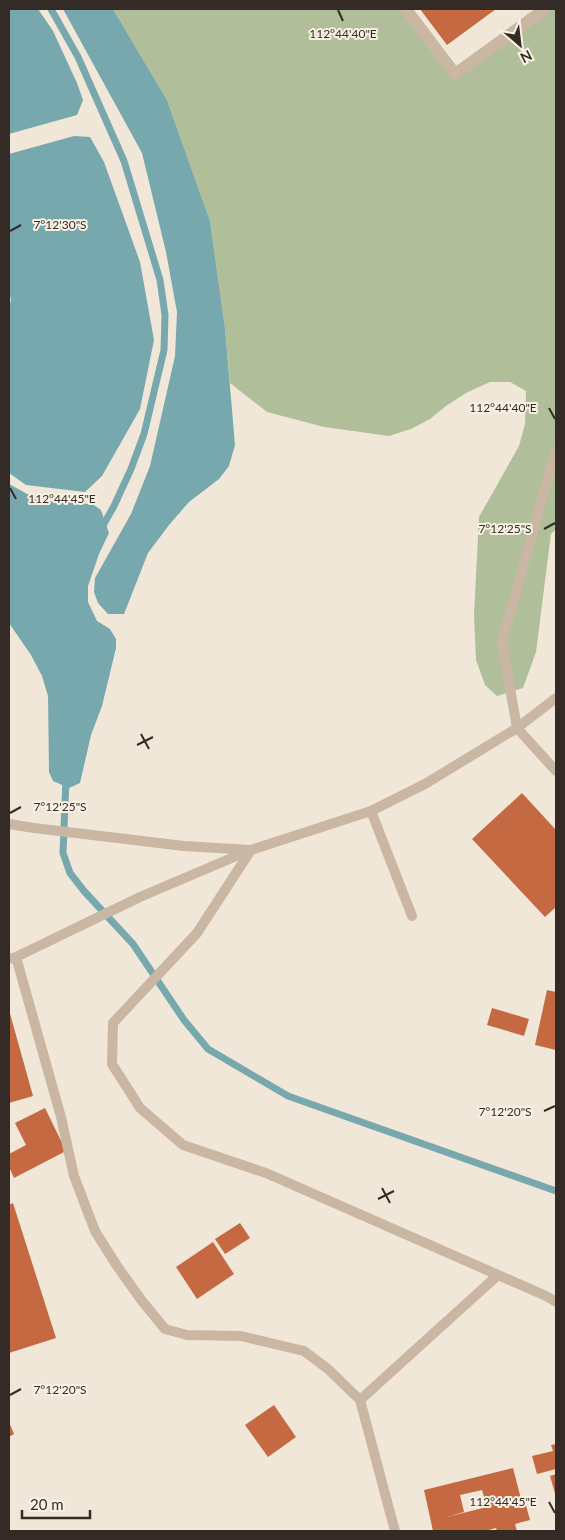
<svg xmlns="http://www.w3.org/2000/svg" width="565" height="1540" font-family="Lato,sans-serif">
	<rect width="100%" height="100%" fill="#f1e7d8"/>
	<!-- green -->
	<path fill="#b0bf99" d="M113 9H406L455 74 545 9H556V529L551 534 536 652 523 688 497 696 485 685 476 660 474 615 479 517 519 446 525 424 526 391 510 382H490L466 393 446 406 430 419 411 429 389 436 324 427 267 412 230 383 225 328 210 221 167 100Z"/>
	<!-- water -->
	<path fill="#77a8ae" d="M9 9H38L53 31 77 83 83 100 77 115 9 134Z
		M63 9H113L167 100 210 221 225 328 235 445 229 466 219 479 189 502 169 525 148 553 124 614H108L98 603 94 592 95 578 131 514 150 466 175 356 177 312 166 252 142 153Z
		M74 136 90 137 104 162 140 262 154 340 140 409 102 476 85 492 26 485 9 473V309L11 299 9 293V154Z
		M9 484 40 501 75 502 94 505 101 510 109 533 99 554 88 586V602L97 621 110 629 116 639V648L102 706 91 735 80 783 69 788 53 781 49 772 48 696 42 676 31 655 9 623Z"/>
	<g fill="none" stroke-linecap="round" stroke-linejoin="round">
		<!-- stream -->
		<path stroke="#77a8ae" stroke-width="7" d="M51 9 78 57 124 161 160 280 165 315 164 350 144 434 131 469 114 506 101 529
			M66 779 63 853 70 873 84 891 133 944 184 1020 208 1049 288 1096 556 1191"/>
	</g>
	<!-- building -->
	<path fill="#c56942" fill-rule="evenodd" d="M420 9H496L447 45Z
		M522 793 556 830V907L545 917 472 839Z
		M547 990 556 992V1050L535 1045Z
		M492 1008 529 1019 524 1036 487 1025Z
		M9 1010 33 1096 9 1103Z
		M45 1108 66 1151 14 1178 9 1167V1154L26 1145 15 1123Z
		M13 1203 56 1338 9 1353V1205Z
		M240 1223 250 1238 225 1254 215 1239Z
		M213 1242 234 1274 197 1299 176 1267Z
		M274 1405 296 1437 268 1457 245 1425Z
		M9 1422 14 1434 9 1437Z
		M556 1444V1469L537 1474 532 1456 553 1451 551 1445Z
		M513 1468 521 1499 524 1498 530 1520 515 1524 517 1531H497L496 1528 485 1531H433L424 1490ZM482 1490 487 1507 447 1517 464 1512 460 1495Z
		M556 1474V1497L550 1476Z"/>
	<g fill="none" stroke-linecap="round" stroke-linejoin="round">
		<!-- lane -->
		<path stroke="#c9b7a4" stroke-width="10" d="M556 449 502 642 517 728 556 771
			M371 811 412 916
			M9 824 34 828 184 846 251 850 371 811 425 784 517 728 556 698
			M251 850 197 933 113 1023 112 1064 140 1108 183 1145 266 1173 546 1296 556 1302
			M16 957 61 1117 74 1176 95 1231 117 1266 142 1301 165 1329 187 1335 241 1336 304 1351 328 1369 360 1400 498 1275
			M9 959 16 957 140 897 248 851
			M360 1400 395 1531"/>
		<!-- street -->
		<path stroke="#c9b7a4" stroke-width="12" d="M406 9 455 74 545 9"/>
	</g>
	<!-- ticks -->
	<path fill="none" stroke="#342b26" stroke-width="2" d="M338 10 343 21M10 231 21 225M549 408 555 419M10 488 16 499M544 529 555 523M141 734 149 749M137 745 153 737M10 813 21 807M544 1111 555 1106M382 1188 390 1203M378 1199 394 1191M10 1395 21 1389M549 1502 555 1513"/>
	<g font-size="12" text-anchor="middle" fill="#342b26" stroke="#f9f1e4" stroke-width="4" stroke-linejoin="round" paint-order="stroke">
		<text x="343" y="38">112°44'40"E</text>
		<text x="60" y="229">7°12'30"S</text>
		<text x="503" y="412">112°44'40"E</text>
		<text x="62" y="503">112°44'45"E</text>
		<text x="505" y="533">7°12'25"S</text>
		<text x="60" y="811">7°12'25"S</text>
		<text x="505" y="1116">7°12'20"S</text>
		<text x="60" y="1394">7°12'20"S</text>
		<text x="503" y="1506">112°44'45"E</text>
	</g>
	<!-- border -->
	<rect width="565" height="1540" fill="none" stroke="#342b26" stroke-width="20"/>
	<!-- north arrow -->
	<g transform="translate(520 45) rotate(152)" stroke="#f9f1e4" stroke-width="4" paint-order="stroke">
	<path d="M0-4L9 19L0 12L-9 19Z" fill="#342b26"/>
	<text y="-8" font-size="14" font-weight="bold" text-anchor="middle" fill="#342b26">N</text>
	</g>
	<!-- scale -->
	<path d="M22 1510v8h68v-8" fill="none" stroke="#342b26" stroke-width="2.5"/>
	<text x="30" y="1510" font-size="15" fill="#342b26" stroke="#f9f1e4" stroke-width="4" paint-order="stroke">20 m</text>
</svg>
